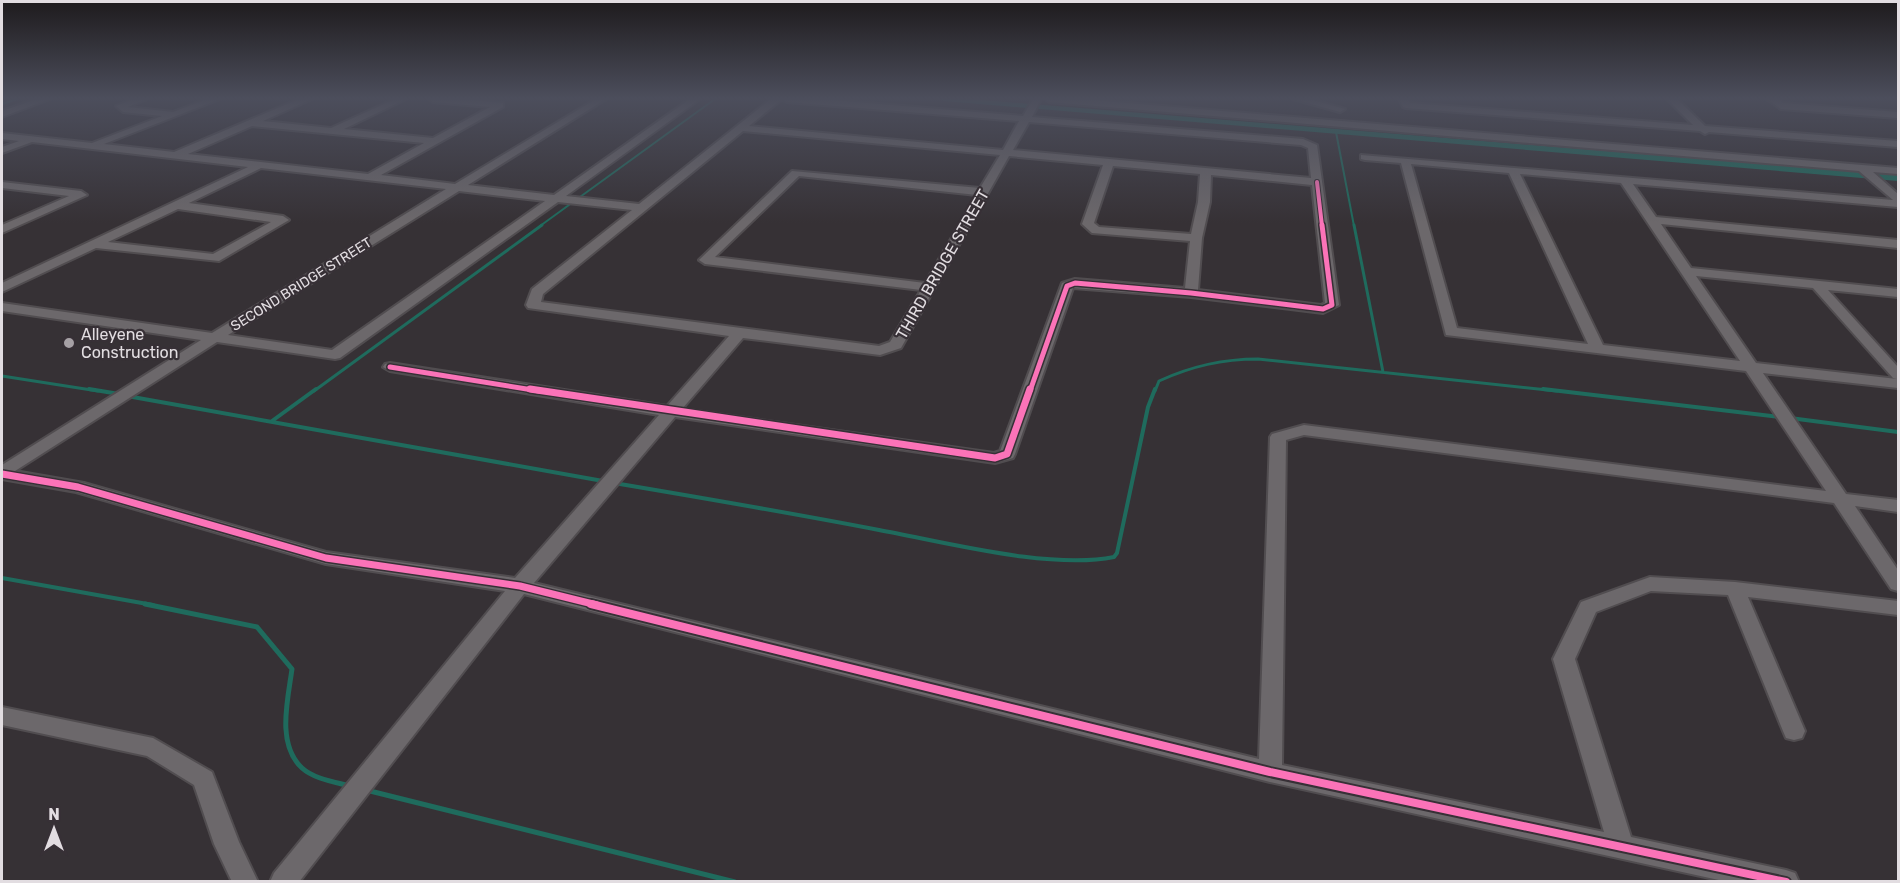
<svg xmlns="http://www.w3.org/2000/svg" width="1900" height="883" font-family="Rubik,sans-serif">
	<rect width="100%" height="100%" fill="#363135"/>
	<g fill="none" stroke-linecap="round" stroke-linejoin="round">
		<!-- stream-far3 -->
		<path stroke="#1f6b5d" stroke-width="2" d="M2 104 17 99
			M1336 132 1354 226
			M540 226 715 99"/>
		<!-- stream-far2 -->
		<path stroke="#1f6b5d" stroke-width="3" d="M1354 225 1383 372
			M2 376 98 391
			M314 391 542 225
			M1155 391 1159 381C1192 366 1222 359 1258 359L1557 391"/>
		<!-- stream-far1 -->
		<path stroke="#1f6b5d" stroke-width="4" d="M89 389 119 394
			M1543 389 1780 417
			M127 396 603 481
			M1790 418 1898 432
			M272 421 316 389
			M614 483C703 498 791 513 879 530 945 542 1050 570 1114 557L1117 553 1148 407 1155 389
			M2 578 153 605"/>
		<!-- stream -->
		<path stroke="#1f6b5d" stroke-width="5" d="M145 604 257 627 292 669C288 699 276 744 302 768 314 779 335 782 350 786
			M366 790 735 882"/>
		<!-- canal -->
		<path fill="#1f6b5d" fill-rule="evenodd" d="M940 99H970L1898 175V181L944 101Z"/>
		<!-- minor casing -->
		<g stroke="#514d50" stroke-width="4">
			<path id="minor" d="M37 99H50L2 117V111Z
				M133 99H147L128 107 173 112 207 99H220L104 144 174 152 299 99H312L263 121 331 128 395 99H406L344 129 433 138 490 107 433 102 429 99H462L503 103V107L381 175 455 184 596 99H606L468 185 554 195 690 99H700L566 196 639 204 771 99H782L749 126 1003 150 1019 121 787 102 782 99H819L1023 116 1033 99H1041L1032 117 1303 139 1317 145 1339 305 1323 313 1191 297 1073 288 1015 454 1013 458 995 463 675 417 534 583 1259 759 1270 437 1272 434 1304 425 1826 491 1746 371 1446 335 1401 163 1365 160 1361 159V155L1893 200 1859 171 1049 102 1045 99H1080L1898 168V174L1873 172 1898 194V207L1633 184 1656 217 1898 240V248L1661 224 1691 268 1898 289V297L1828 290 1898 367V388L1763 373 1846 494 1898 500V512L1855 506 1898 570V591L1891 589 1834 503 1304 435 1286 440 1282 765 1604 832 1553 659 1581 602 1650 577 1735 582 1898 601V615L1748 597 1805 731 1802 738 1794 740 1786 738 1783 731 1728 595 1651 591 1596 612 1575 659 1631 837 1786 870 1795 873 1799 882H1728L1270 782 524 594 299 882H270L274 873 505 591 326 564 76 492 2 479V465L201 340 2 311V303L212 333 446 189 261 168 189 203 283 216 289 220 219 261 96 248 2 292V283L248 167 32 142 2 153V147L19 141 2 139V133L92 143 162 116 123 112 116 106ZM1029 122 1301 145 1308 148 1311 178 1013 150ZM252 126 424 143 368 174 188 154ZM743 131 1000 155 980 188 792 171 699 260 705 264 921 290 890 342 879 346 541 302 543 294ZM1009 156 1103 165 1082 224 1092 233 1190 241 1185 288 1075 279 1062 283 1000 451 994 453 682 409 743 338 880 355 901 348ZM1411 164 1509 173 1588 344 1457 328ZM1113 166 1200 174 1198 202 1191 234 1099 227 1094 223ZM1520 174 1621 183 1740 361 1603 345ZM1211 175 1312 185 1325 303 1321 305 1198 290 1202 238 1210 202ZM799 176 977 195 925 283 715 257ZM459 191 545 201 332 350 228 335ZM558 202 632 210 532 289 526 305 528 308 729 336 667 406 390 363 385 364 383 367 390 371 659 415 515 578 326 552 84 483 15 471 217 342 335 359 340 358ZM178 209 271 222 213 254 108 242ZM1696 276 1813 288 1893 378 1897 379 1756 363Z
				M1293 99H1309L1345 109 1340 112Z
				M1399 99H1408L1410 103 1693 125 1667 99H1677L1705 126 1898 141V147L1709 132 1705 134 1700 131 1406 108 1403 107Z
				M1767 99H1778L1783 103 1898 112V118L1781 109Z
				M2 182 81 191 87 195 2 233V225L69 196 2 188Z
				M2 707 153 738 212 772 239 842 258 882H232L214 844 194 785 147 756 2 725Z"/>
		</g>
		<!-- minor -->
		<use href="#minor" fill="#6c686b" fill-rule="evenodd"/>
		<!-- cycleway-far3 casing -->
		<g stroke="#373036" stroke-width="6">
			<path id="cycleway-far3" d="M1317 182 1322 226"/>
		</g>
		<!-- cycleway-far2 casing -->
		<g stroke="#373036" stroke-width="8">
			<path id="cycleway-far2" d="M390 367 539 391
				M1030 391 1067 286 1075 283 1191 293 1323 309 1332 305 1322 225"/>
		</g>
		<!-- cycleway-far1 casing -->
		<g stroke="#373036" stroke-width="10">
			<path id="cycleway-far1" d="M530 389 995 458 1007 454 1030 389
				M2 474 78 487 326 558 520 586 597 605"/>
		</g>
		<!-- cycleway casing -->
		<g stroke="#373036" stroke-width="12">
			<path id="cycleway" d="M591 604 1270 772 1786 882"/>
		</g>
		<!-- cycleway-far3 -->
		<use href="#cycleway-far3" stroke="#fb73b8" stroke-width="4"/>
		<!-- cycleway-far2 -->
		<use href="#cycleway-far2" stroke="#fb73b8" stroke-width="5"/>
		<!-- cycleway-far1 -->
		<use href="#cycleway-far1" stroke="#fb73b8" stroke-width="7"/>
		<!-- cycleway -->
		<use href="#cycleway" stroke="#fb73b8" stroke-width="8"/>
	</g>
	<!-- sky -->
	<linearGradient id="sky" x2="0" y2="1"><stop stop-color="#1e1b1d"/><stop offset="0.44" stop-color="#4c4e5c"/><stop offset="1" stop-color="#4c4e5c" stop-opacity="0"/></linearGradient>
	<rect width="1900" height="223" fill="url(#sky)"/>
	<!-- markers -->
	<circle fill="#a6a1a5" stroke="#373036" stroke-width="2" cx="69" cy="343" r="6"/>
	<g text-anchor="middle" stroke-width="4.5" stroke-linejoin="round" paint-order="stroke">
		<!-- far-street labels -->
		<g font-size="14" fill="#e2dde1" stroke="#373036">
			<text transform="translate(301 284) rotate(-32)" y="5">SECOND BRIDGE STREET</text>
		</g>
		<!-- street labels -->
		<g font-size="16" fill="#e2dde1" stroke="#373036">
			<text transform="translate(942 264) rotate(-60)" y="6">THIRD BRIDGE STREET</text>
		</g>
		<!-- poi labels -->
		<g font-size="16" fill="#e2dde1" stroke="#373036" text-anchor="start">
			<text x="81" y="340">Alleyene<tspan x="81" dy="18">Construction</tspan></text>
		</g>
	</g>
	<!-- border -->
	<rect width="1900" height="883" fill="none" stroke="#e2dde1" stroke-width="6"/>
	<!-- north arrow -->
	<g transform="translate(54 829)" stroke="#373036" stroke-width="4.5" paint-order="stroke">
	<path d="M0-4.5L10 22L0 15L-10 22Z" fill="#e2dde1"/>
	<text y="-9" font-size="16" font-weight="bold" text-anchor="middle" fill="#e2dde1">N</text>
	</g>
</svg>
